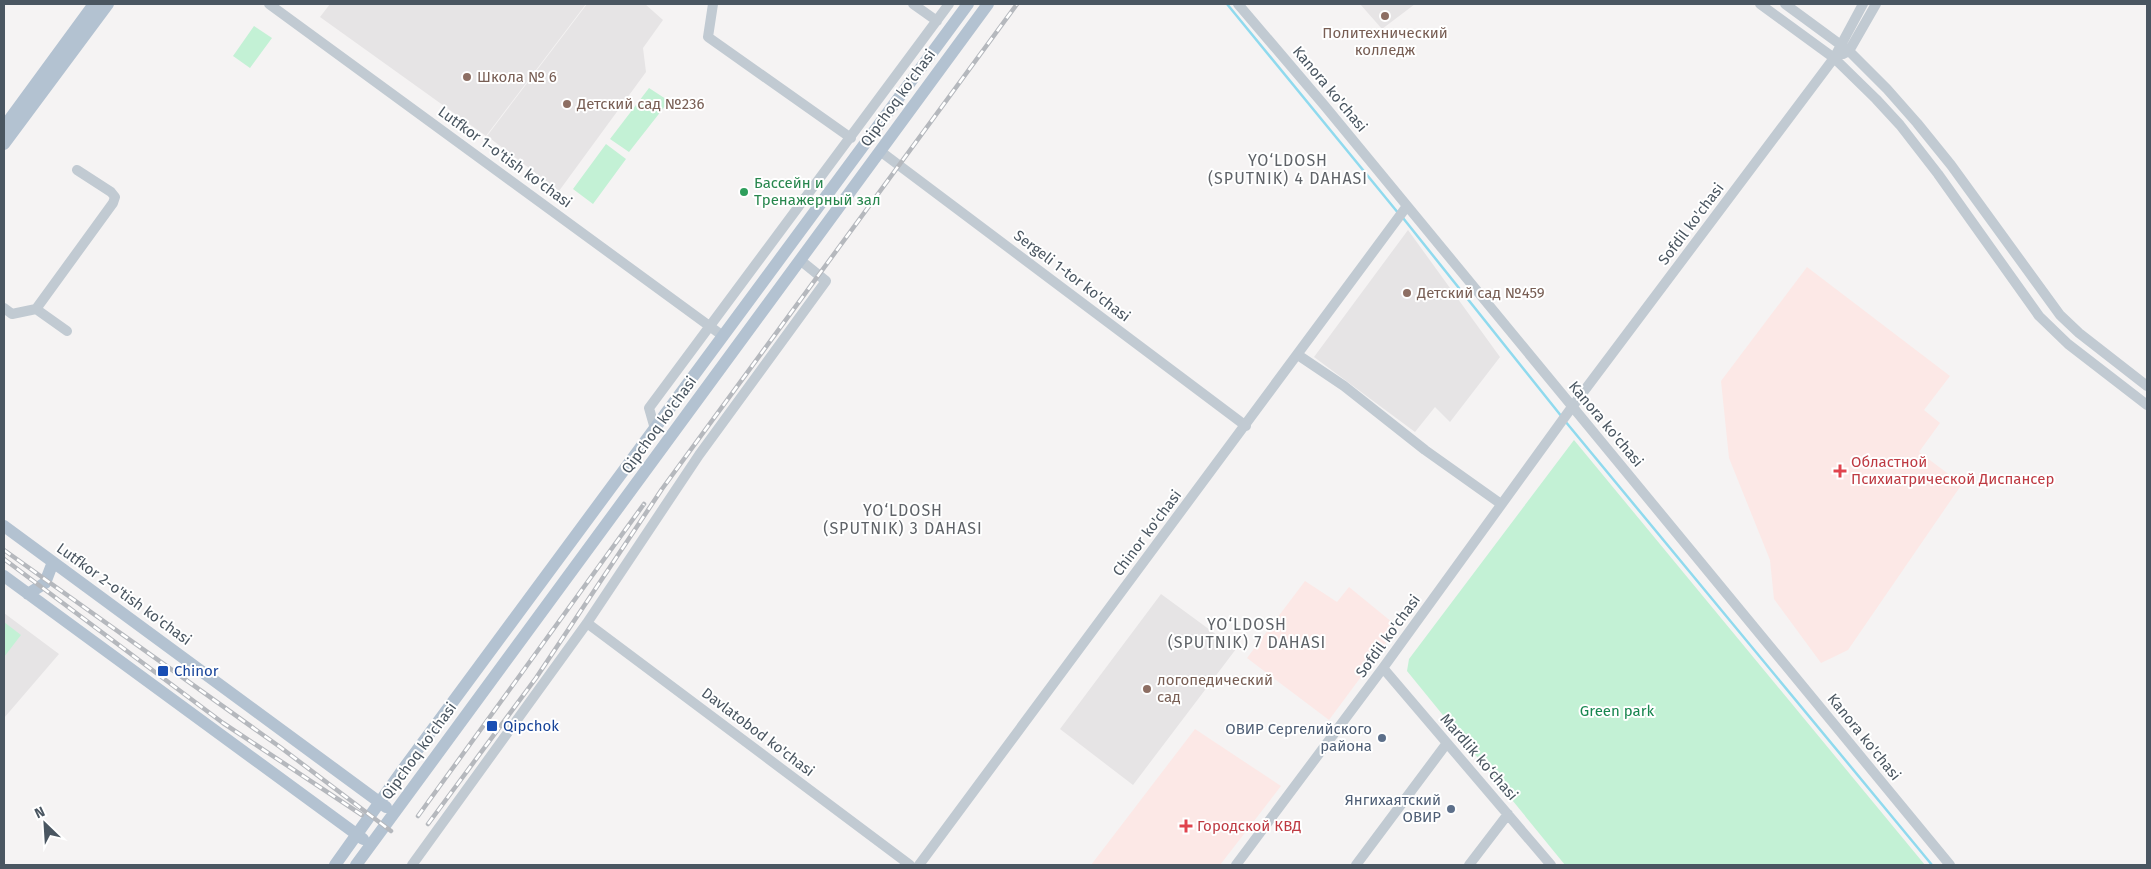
<svg xmlns="http://www.w3.org/2000/svg" width="2151" height="869" font-family="'Fira Sans',sans-serif">
	<rect width="100%" height="100%" fill="#f5f3f3"/>
	<!-- education -->
	<path fill="#e6e4e5" d="M330 4H586L486 136 320 17Z
		M587 4H645L663 20 643 48 646 72 559 191 487 136Z
		M1360 4H1415L1382 29Z
		M1408 230 1500 357 1450 422 1435 407 1415 432 1314 357Z
		M1161 594 1236 649 1133 785 1060 729Z
		M4 613 59 654 4 718Z"/>
	<!-- medical -->
	<path fill="#fce8e6" d="M1807 267 1950 376 1924 410 1940 423 1919 452 1962 484 1848 650 1821 663 1774 599 1770 560 1729 458 1721 381Z
		M1305 581 1337 602 1349 587 1398 627 1329 720 1247 658Z
		M1195 729 1281 786 1220 865H1091Z"/>
	<!-- green -->
	<path fill="#c3f1d5" d="M254 26 272 38 250 68 233 56Z
		M649 88 669 101 629 152 610 139Z
		M606 144 626 159 593 204 573 189Z
		M1574 440 1925 865H1565L1407 671 1409 659Z
		M4 622 21 635 4 657Z"/>
	<g fill="none" stroke-linecap="round" stroke-linejoin="round">
		<!-- stream -->
		<path stroke="#90daee" stroke-width="2.5" d="M1227 4 1399 214
			M1403 218 1562 417
			M1565 421 1932 865"/>
		<!-- minor -->
		<path stroke="#c1cad2" stroke-width="10" d="M269 4 723 336
			M713 4 708 37 851 138
			M913 4 937 21
			M1238 4 1324 105 1950 865
			M1760 4 1834 58 1876 99 1900 125 1938 174 2039 316 2068 344 2147 405
			M1785 4 1849 51 1887 89 1917 123 1951 165 2060 315 2079 333 2147 386
			M1843 54 1849 51 1876 4
			M880 151 1246 426
			M4 308 12 314 36 309 67 331
			M36 309 113 203 115 197 111 192 77 170
			M1298 355 1344 386 1425 450 1501 504
			M655 429 649 408 949 4
			M587 623 910 865
			M1383 668 1551 865
			M412 865 587 623 699 455 826 281 800 260
			M919 865 1407 206
			M1236 865 1383 668 1572 407 1834 58 1863 4
			M1356 865 1447 743
			M1469 865 1508 814"/>
		<!-- major -->
		<path stroke="#b3c2d1" stroke-width="12" d="M4 127 94 4
			M4 144 108 4
			M4 526 386 807
			M4 576 363 839
			M28 594 45 583 53 562
			M335 865 404 768 968 4
			M356 865 988 4"/>
		<!-- rail casing -->
		<g stroke="#b5b8bd" stroke-width="4.5">
			<path id="rail" d="M4 550 280 747 391 831
				M4 559 223 723 362 815
				M418 816 644 504
				M428 824 536 678 662 489 1017 4"/>
		</g>
		<!-- rail -->
		<use href="#rail" stroke="#fff" stroke-width="2.5" stroke-dasharray="8" stroke-linecap="butt"/>
	</g>
	<!-- markers -->
	<g fill="#8d6e63" stroke="#fff" stroke-width="2">
		<circle cx="1385" cy="16" r="5"/>
		<circle cx="467" cy="77" r="5"/>
		<circle cx="567" cy="104" r="5"/>
		<circle cx="1407" cy="293" r="5"/>
		<circle cx="1147" cy="689" r="5"/>
	</g>
	<circle fill="#2e9e5b" stroke="#fff" stroke-width="2" cx="744" cy="192" r="5"/>
	<g fill="#e0444e" stroke="#fff" stroke-width="2">
		<path d="M1837.5 463.5h5v5h5v5h-5v5h-5v-5h-5v-5h5z"/>
		<path d="M1183.5 818.5h5v5h5v5h-5v5h-5v-5h-5v-5h5z"/>
	</g>
	<g fill="#1a4fb4" stroke="#fff" stroke-width="2">
		<rect x="157" y="665" width="12" height="12" rx="2.5"/>
		<rect x="486" y="720" width="12" height="12" rx="2.5"/>
	</g>
	<g fill="#5c6f8a" stroke="#fff" stroke-width="2">
		<circle cx="1382" cy="738" r="5"/>
		<circle cx="1451" cy="809" r="5"/>
	</g>
	<g text-anchor="middle" stroke-width="4" stroke-linejoin="round" paint-order="stroke">
		<!-- education labels -->
		<g font-size="15" fill="#785e54" stroke="#fff" text-anchor="start">
			<text x="1385" y="38" text-anchor="middle">Политехнический<tspan x="1385" dy="17">колледж</tspan></text>
			<text x="477" y="82">Школа № 6</text>
			<text x="577" y="109">Детский сад №236</text>
			<text x="1417" y="298">Детский сад №459</text>
			<text x="1157" y="685">логопедический<tspan x="1157" dy="17">сад</tspan></text>
		</g>
		<!-- street labels -->
		<g font-size="15" fill="#4a5661" stroke="#fff">
			<text transform="translate(1330 89) rotate(50)" y="5">Kanora ko'chasi</text>
			<text transform="translate(898 98) rotate(-54)" y="5">Qipchoq ko'chasi</text>
			<text transform="translate(505 157) rotate(36)" y="5">Lutfkor 1-o'tish ko'chasi</text>
			<text transform="translate(1691 224) rotate(-53)" y="5">Sofdil ko'chasi</text>
			<text transform="translate(1072 276) rotate(37)" y="5">Sergeli 1-tor ko'chasi</text>
			<text transform="translate(1606 424) rotate(50)" y="5">Kanora ko'chasi</text>
			<text transform="translate(659 425) rotate(-54)" y="5">Qipchoq ko'chasi</text>
			<text transform="translate(1147 533) rotate(-53)" y="5">Chinor ko'chasi</text>
			<text transform="translate(124 594) rotate(36)" y="5">Lutfkor 2-o'tish ko'chasi</text>
			<text transform="translate(1388 636) rotate(-54)" y="5">Sofdil ko'chasi</text>
			<text transform="translate(758 732) rotate(37)" y="5">Davlatobod ko'chasi</text>
			<text transform="translate(1864 737) rotate(51)" y="5">Kanora ko'chasi</text>
			<text transform="translate(419 751) rotate(-54)" y="5">Qipchoq ko'chasi</text>
			<text transform="translate(1479 757) rotate(49)" y="5">Mardlik ko‘chasi</text>
		</g>
		<!-- leisure labels -->
		<g font-size="15" fill="#27864d" stroke="#fff" text-anchor="start">
			<text x="754" y="188">Бассейн и<tspan x="754" dy="17">Тренажерный зал</tspan></text>
		</g>
		<!-- health labels -->
		<g font-size="15" fill="#be3a42" stroke="#fff" text-anchor="start">
			<text x="1851" y="467">Областной<tspan x="1851" dy="17">Психиатрической Диспансер</tspan></text>
			<text x="1197" y="831">Городской КВД</text>
		</g>
		<!-- transit labels -->
		<g font-size="15" fill="#164399" stroke="#fff" text-anchor="start">
			<text x="174" y="676">Chinor</text>
			<text x="503" y="731">Qipchok</text>
		</g>
		<!-- park labels -->
		<g font-size="15" fill="#17864f" stroke="#fff">
			<text x="1617" y="716">Green park</text>
		</g>
		<!-- service labels -->
		<g font-size="15" fill="#4e5e75" stroke="#fff" text-anchor="end">
			<text x="1372" y="734">ОВИР Сергелийского<tspan x="1372" dy="17">района</tspan></text>
			<text x="1441" y="805">Янгихаятский<tspan x="1441" dy="17">ОВИР</tspan></text>
		</g>
		<!-- neighbourhood labels -->
		<g font-size="16" letter-spacing="1" fill="#5f6368" stroke="#fff">
			<text x="1288" y="166">YO‘LDOSH<tspan x="1288" dy="18">(SPUTNIK) 4 DAHASI</tspan></text>
			<text x="903" y="516">YO‘LDOSH<tspan x="903" dy="18">(SPUTNIK) 3 DAHASI</tspan></text>
			<text x="1247" y="630">YO‘LDOSH<tspan x="1247" dy="18">(SPUTNIK) 7 DAHASI</tspan></text>
		</g>
	</g>
	<!-- border -->
	<rect width="2151" height="869" fill="none" stroke="#4a5661" stroke-width="10"/>
	<!-- north arrow -->
	<g transform="translate(45 824) rotate(335)" stroke="#ffffff" stroke-width="4" paint-order="stroke">
	<path d="M0-4L9 19L0 12L-9 19Z" fill="#4a5661"/>
	<text y="-8" font-size="14" font-weight="bold" text-anchor="middle" fill="#4a5661">N</text>
	</g>
</svg>
